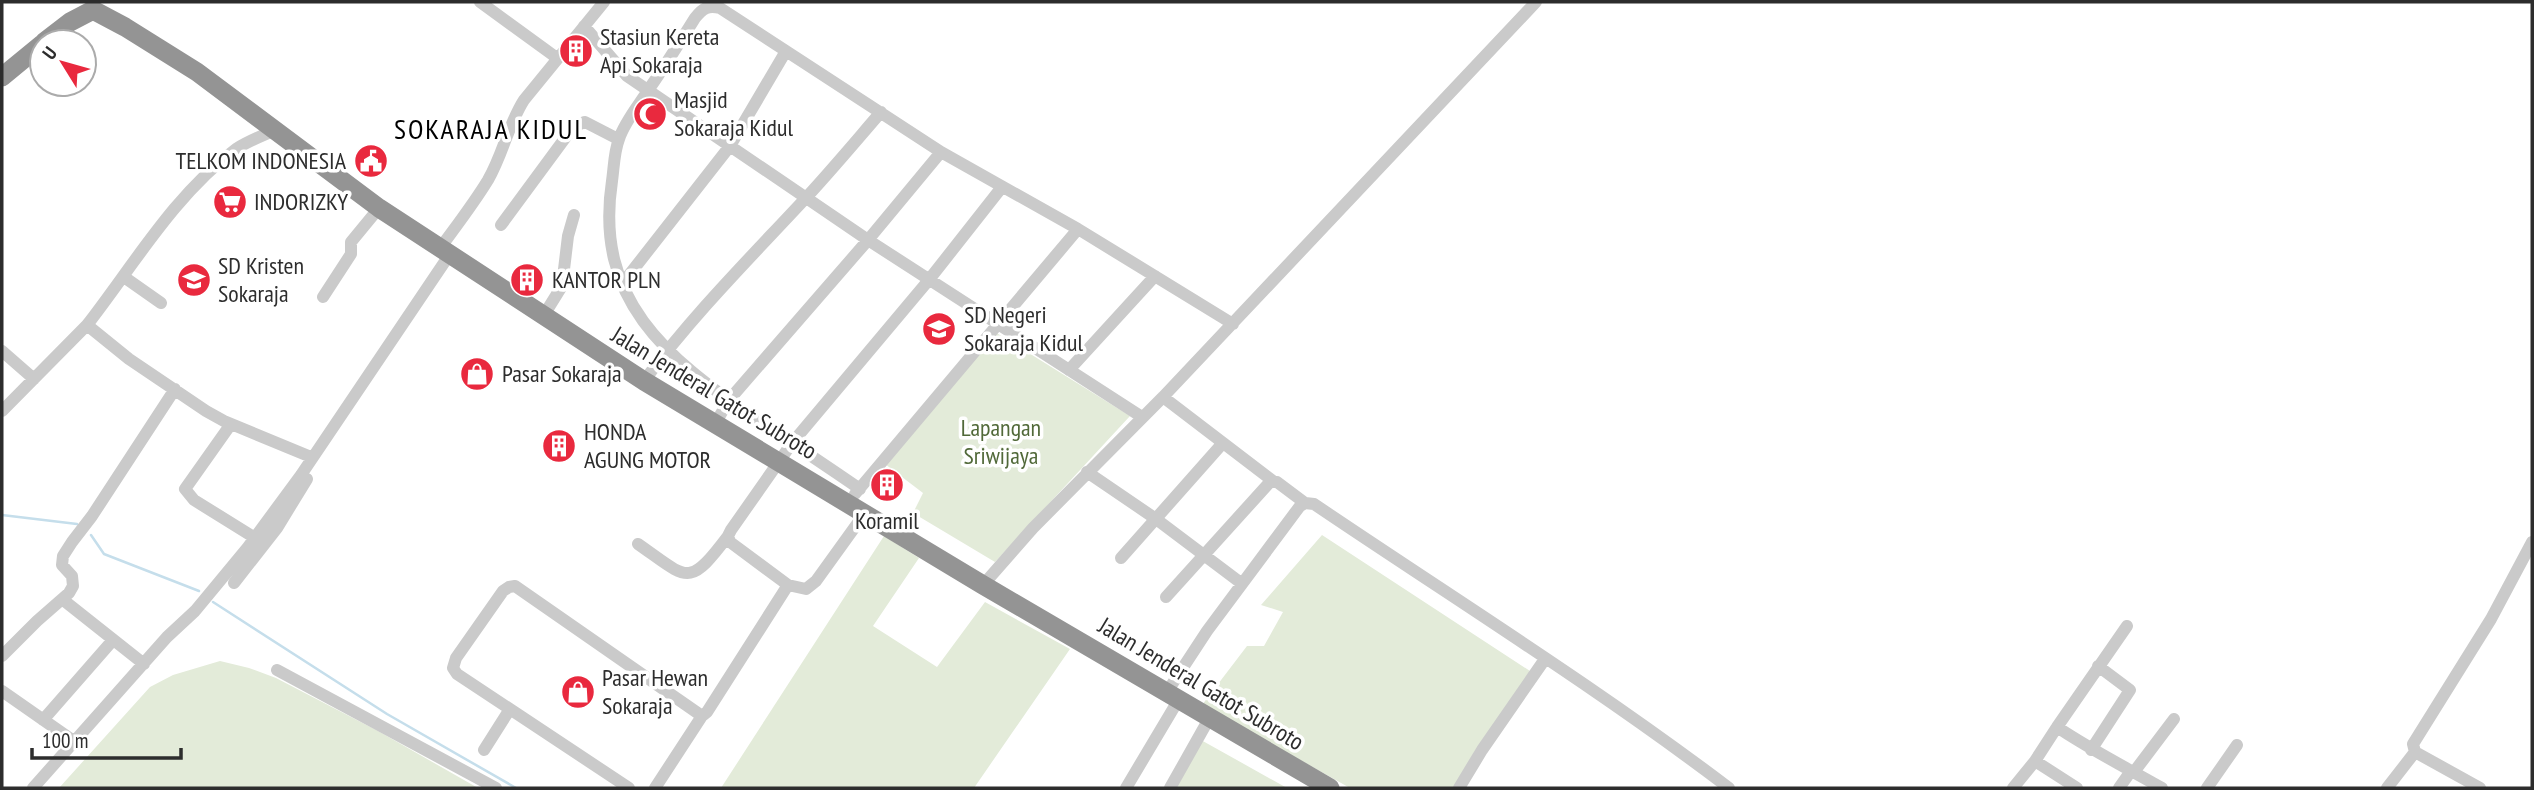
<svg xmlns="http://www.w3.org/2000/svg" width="2534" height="790" font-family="'PT Sans Narrow',sans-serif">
	<rect width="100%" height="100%" fill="#fff"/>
	<!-- green -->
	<path fill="#e3ebd9" d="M995 332 1130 416 995 562 913 513 923 493 881 461Z
		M1322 535 1530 671 1454 788H1350L1202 705 1247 646H1264L1283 612 1261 605Z
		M884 536 919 558 873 626 937 667 985 602 1070 649 974 788H721Z
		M220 661 249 668 276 678 378 731 478 788H59L150 687 173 675Z
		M1201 740 1287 788H1172Z"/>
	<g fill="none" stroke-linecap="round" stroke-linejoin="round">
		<!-- stream -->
		<path stroke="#c5deeb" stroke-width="2.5" d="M2 515 77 524
			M91 535 104 554 199 591
			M213 602 387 714 516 788"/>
		<!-- minor -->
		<path stroke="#cacaca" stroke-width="12" d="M480 2 557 58
			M584 26 627 76 868 240 941 152 1078 229 1233 324
			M501 225 574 126 585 122 618 139
			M441 247C457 225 474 203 488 180 503 154 508 125 524 100L604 2
			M124 277 161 303
			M622 284 730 146 786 51
			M323 297 351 254V242L379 208
			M544 315 562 286 568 236 574 215
			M87 325C133 266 175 194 236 149 248 141 262 136 275 130
			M2 351 34 379
			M1069 370 1155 276
			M644 381C692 316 749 259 803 201 830 172 855 142 881 112
			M1163 397 1273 481
			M2 411 87 325 129 359 206 411 224 421 311 457
			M231 424 185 489 194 500 255 538
			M715 424 729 400 868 240 1142 417
			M1087 472 1156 519 1241 583
			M860 489C825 465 789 441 754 418 666 357 594 300 612 181 614 167 614 152 619 139 625 121 639 105 649 89 665 66 680 42 695 18 703 8 708 5 720 8L941 152
			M855 494 1078 229
			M865 513 816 581 806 589 788 585 730 542 728 536 731 530 792 443 928 281 1002 187
			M638 544C688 579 688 589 728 536
			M1121 558 1222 444
			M234 583 277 528 307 479 304 477
			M983 585 1033 528 1163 397 1536 2
			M1166 597 1270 482H1277L1305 503
			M62 599 144 664
			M2 656 37 621 69 593 73 586 72 576 62 565 63 556 72 542 92 516 175 389
			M277 670 496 788
			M2 691 75 742
			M1167 692 1207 631 1300 506 1305 503 1314 504C1453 598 1596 687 1729 788
			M43 720 113 640
			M2057 727 2127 626
			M484 750 510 709
			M2091 750 2130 690 2098 666
			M2035 761 2077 788
			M2134 772 2174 719
			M33 788 167 637 195 611 248 547 301 475 450 254
			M629 788 457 674 453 668 456 658 503 591 509 587 515 586 702 716
			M655 788 702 716 707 712 788 585
			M1126 788 1179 699
			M1170 788 1210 717
			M1459 788 1482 750 1545 659
			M2013 788 2035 761 2057 727C2091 750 2127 768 2162 788
			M2119 788 2131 771
			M2207 788 2237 745
			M2387 788 2415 752
			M2480 788 2415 752 2413 744 2491 619 2532 542"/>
		<!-- highway -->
		<path stroke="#949494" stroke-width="19" d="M44 42 70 22 93 10 125 27 197 72 379 208 644 381 983 585 1330 788
			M2 77 42 44"/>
	</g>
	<!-- icons -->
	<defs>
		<g id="building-disc" transform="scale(1.75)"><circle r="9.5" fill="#e9293e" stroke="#fff"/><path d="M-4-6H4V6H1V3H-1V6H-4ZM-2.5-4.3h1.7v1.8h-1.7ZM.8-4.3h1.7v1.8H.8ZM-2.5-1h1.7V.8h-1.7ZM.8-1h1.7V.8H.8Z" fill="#fff"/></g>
		<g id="mosque-disc" transform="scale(1.75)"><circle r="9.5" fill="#e9293e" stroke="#fff"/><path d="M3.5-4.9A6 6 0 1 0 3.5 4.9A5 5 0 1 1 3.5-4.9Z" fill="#fff"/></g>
		<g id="civic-disc" transform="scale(1.75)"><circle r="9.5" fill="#e9293e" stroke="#fff"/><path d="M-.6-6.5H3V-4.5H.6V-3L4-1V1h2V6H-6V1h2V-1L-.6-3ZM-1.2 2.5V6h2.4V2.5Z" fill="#fff"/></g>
		<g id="supermarket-disc" transform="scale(1.75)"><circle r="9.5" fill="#e9293e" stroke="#fff"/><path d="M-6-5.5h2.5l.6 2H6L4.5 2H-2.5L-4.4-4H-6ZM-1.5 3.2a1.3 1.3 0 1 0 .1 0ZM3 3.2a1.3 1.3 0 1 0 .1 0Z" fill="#fff"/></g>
		<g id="school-disc" transform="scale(1.75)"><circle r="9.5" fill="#e9293e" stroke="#fff"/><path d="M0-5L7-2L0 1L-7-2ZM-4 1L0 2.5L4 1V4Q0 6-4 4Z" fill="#fff"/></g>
		<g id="shop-disc" transform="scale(1.75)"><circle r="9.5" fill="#e9293e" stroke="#fff"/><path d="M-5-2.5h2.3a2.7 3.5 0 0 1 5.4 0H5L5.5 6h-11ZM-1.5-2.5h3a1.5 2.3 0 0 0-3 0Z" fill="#fff"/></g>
	</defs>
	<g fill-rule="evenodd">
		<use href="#building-disc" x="576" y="51"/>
		<use href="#mosque-disc" x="650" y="114"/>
		<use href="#civic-disc" x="371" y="161"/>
		<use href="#supermarket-disc" x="230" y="202"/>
		<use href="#school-disc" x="194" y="280"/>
		<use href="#building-disc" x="527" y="280"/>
		<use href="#school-disc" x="939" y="329"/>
		<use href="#shop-disc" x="477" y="374"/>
		<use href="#building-disc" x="559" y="446"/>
		<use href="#building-disc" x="887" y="485"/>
		<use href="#shop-disc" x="578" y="692"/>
	</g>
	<g text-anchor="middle" stroke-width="7" stroke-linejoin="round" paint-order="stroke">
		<!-- poi labels -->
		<g font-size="24" fill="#2d2d2d" stroke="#fff" text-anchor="start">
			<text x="600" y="45">Stasiun Kereta<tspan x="600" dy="28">Api Sokaraja</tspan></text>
			<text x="674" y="108">Masjid<tspan x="674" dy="28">Sokaraja Kidul</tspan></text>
			<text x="346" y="169" text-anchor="end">TELKOM INDONESIA</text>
			<text x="254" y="210">INDORIZKY</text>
			<text x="218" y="274">SD Kristen<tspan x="218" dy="28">Sokaraja</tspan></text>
			<text x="552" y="288">KANTOR PLN</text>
			<text x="964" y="323">SD Negeri<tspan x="964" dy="28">Sokaraja Kidul</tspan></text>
			<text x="502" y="382">Pasar Sokaraja</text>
			<text x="584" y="440">HONDA<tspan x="584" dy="28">AGUNG MOTOR</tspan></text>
			<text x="887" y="529" text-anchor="middle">Koramil</text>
			<text x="602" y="686">Pasar Hewan<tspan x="602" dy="28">Sokaraja</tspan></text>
		</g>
		<!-- street labels -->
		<g font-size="24" fill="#2d2d2d" stroke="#fff">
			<text transform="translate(714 393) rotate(31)" y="8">Jalan Jenderal Gatot Subroto</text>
			<text transform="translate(1201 684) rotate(31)" y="8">Jalan Jenderal Gatot Subroto</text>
		</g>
		<!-- park labels -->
		<g font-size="24" fill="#516939" stroke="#fff">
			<text x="1001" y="436">Lapangan<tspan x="1001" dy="28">Sriwijaya</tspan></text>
		</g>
		<!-- quarter labels -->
		<g font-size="28" letter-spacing="2" fill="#000" stroke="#fff">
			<text x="491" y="139">SOKARAJA KIDUL</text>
		</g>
	</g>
	<!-- border -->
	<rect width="2534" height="790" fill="none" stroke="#2d2d2d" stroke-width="7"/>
	<!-- north arrow -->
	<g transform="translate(63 63) rotate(307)"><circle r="33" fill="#ffffff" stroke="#ababab" stroke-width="2"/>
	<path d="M0-5L12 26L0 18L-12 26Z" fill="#e9293e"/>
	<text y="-10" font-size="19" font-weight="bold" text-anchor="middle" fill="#2d2d2d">U</text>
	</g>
	<!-- scale -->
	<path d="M32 748v10h149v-10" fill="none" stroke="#2d2d2d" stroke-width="3.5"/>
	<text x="42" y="748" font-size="21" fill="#2d2d2d" stroke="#ffffff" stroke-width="5" paint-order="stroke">100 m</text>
</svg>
